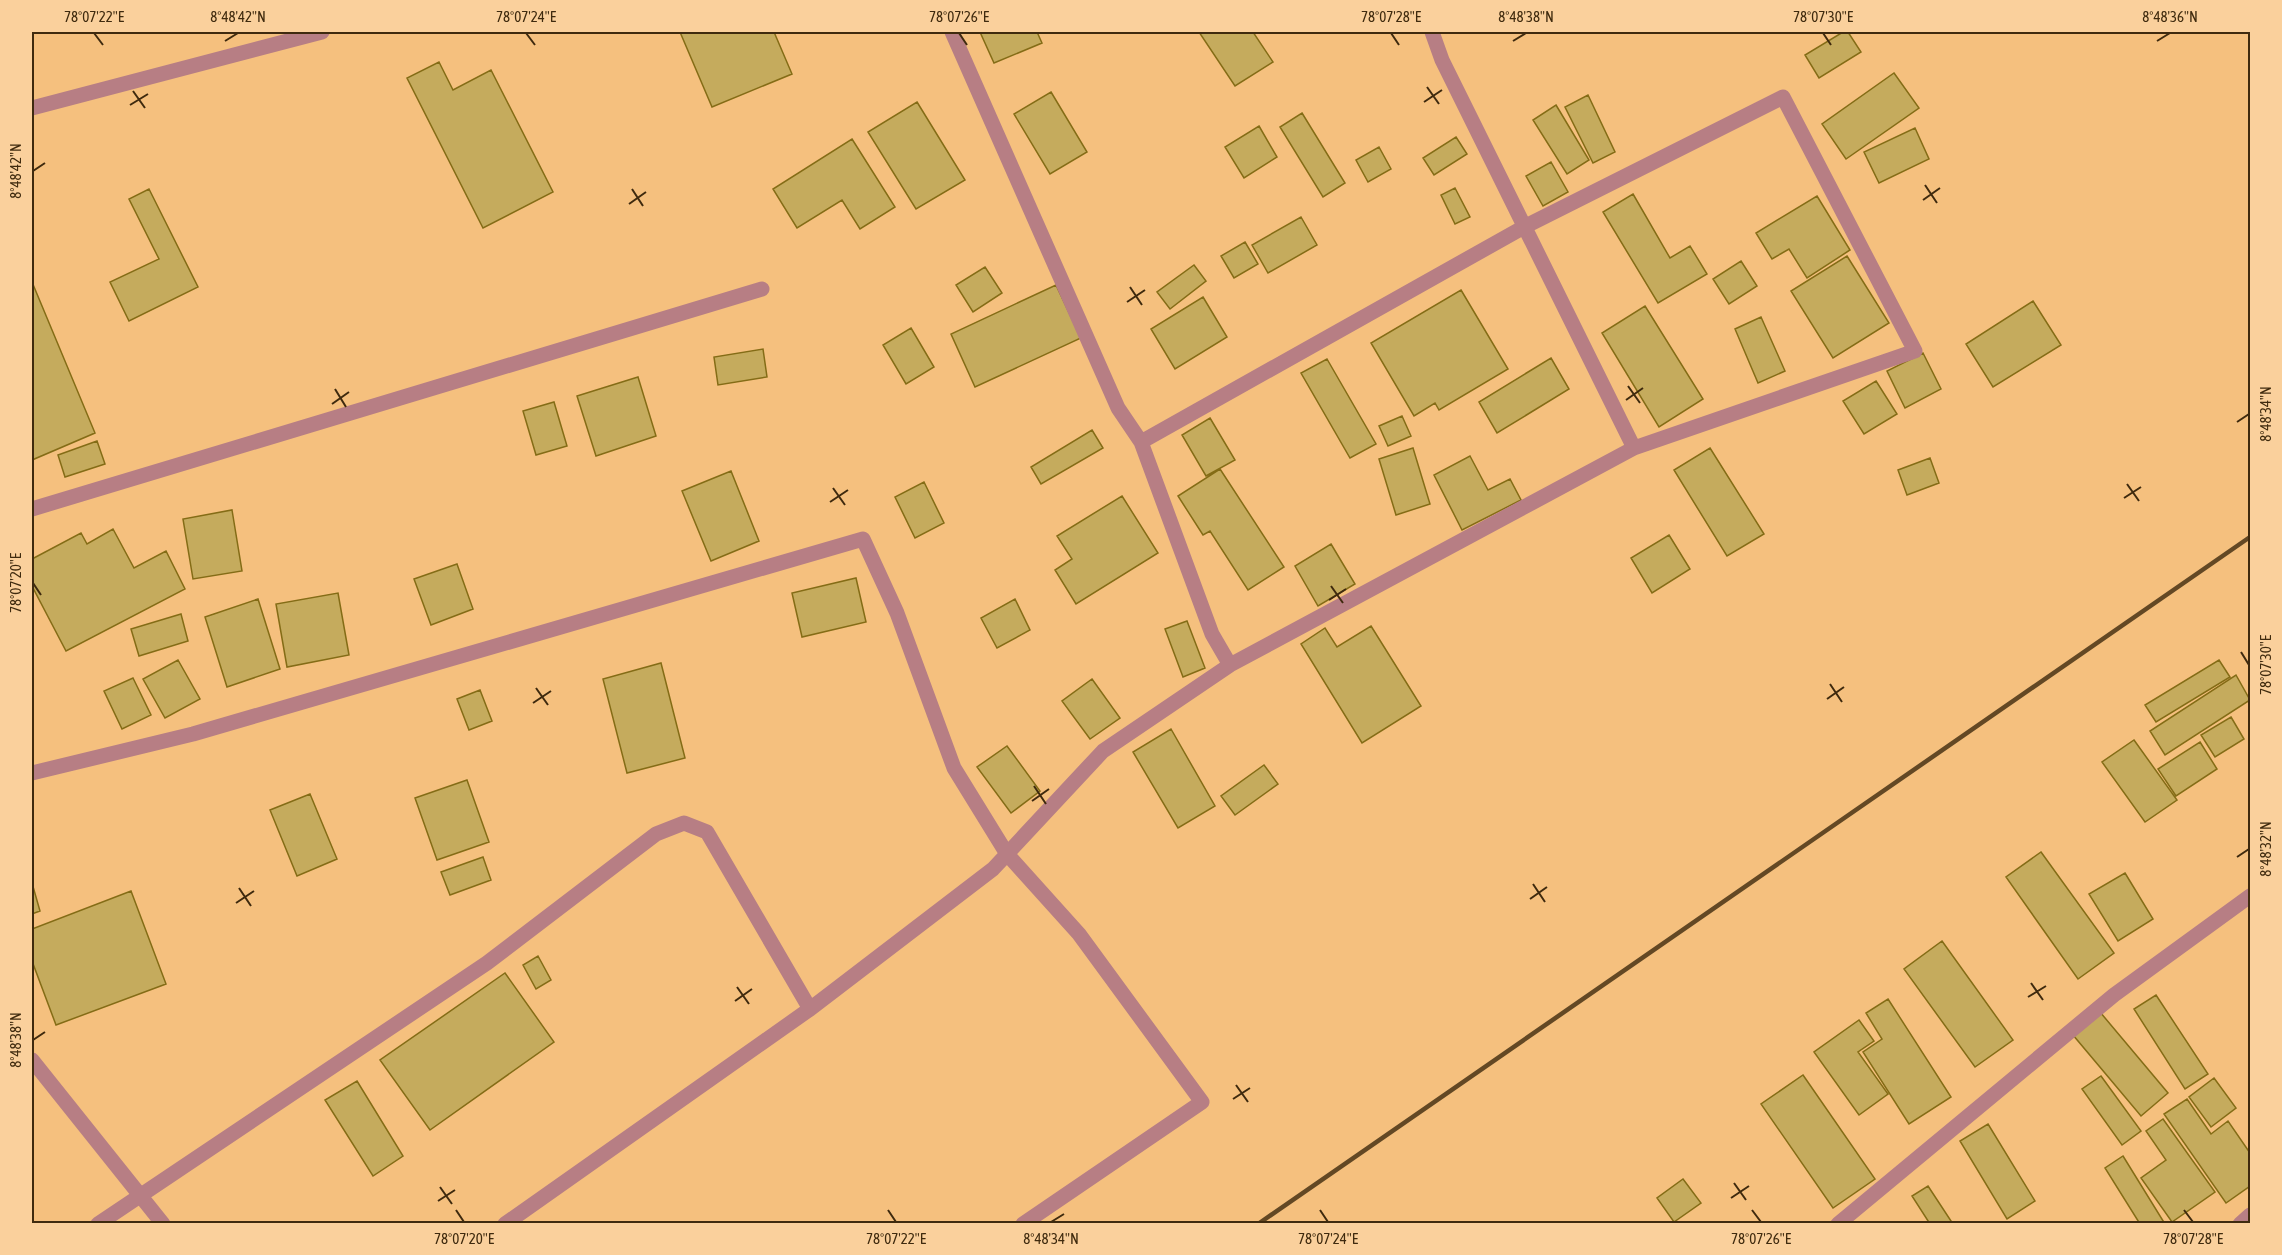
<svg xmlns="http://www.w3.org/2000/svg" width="2282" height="1255" font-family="'Asap Condensed',sans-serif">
	<rect width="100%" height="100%" fill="#f5c07e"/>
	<!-- building -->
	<path fill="#c5ab5d" stroke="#846c16" stroke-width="1.5" d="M680 32H774L792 74 712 107Z
		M980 32H1037L1042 43 994 63Z
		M1199 32H1253L1273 62 1235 86Z
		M1843 32H1848L1861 52 1819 78 1805 55Z
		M439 62 453 90 491 70 553 192 483 228 407 78Z
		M1894 73 1919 108 1846 159 1822 124Z
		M1051 92 1087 152 1050 174 1014 114Z
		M1588 95 1615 152 1593 163 1565 107Z
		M917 102 965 180 916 209 868 132Z
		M1556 105 1589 160 1567 174 1533 120Z
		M1302 113 1345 183 1323 197 1280 127Z
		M1259 126 1277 157 1244 178 1225 147Z
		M1915 128 1929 159 1879 183 1864 152Z
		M1456 137 1467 154 1434 175 1423 158Z
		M852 139 895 207 860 229 842 200 797 228 773 189Z
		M1379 147 1391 169 1368 182 1356 160Z
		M1551 162 1568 192 1543 206 1526 176Z
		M1455 188 1470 217 1455 224 1441 195Z
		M149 189 198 287 129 321 110 282 159 259 129 199Z
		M1633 194 1670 258 1690 246 1707 274 1658 303 1603 212Z
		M1817 196 1850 250 1807 278 1789 249 1772 259 1756 233Z
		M1301 217 1317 245 1268 273 1252 245Z
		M1245 242 1258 264 1234 278 1221 256Z
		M1847 256 1889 323 1833 358 1791 291Z
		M1741 261 1757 286 1729 304 1713 279Z
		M1194 265 1206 281 1170 309 1157 292Z
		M985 267 1002 293 973 312 956 285Z
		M32 282 95 433 32 460Z
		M1056 285 1081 338 975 387 951 334Z
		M1461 290 1508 369 1439 410 1435 403 1414 416 1371 343Z
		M1203 297 1227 337 1175 369 1151 329Z
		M2033 301 2061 345 1993 387 1966 344Z
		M1645 306 1703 399 1659 427 1602 333Z
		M1761 317 1785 371 1758 383 1735 329Z
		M911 328 934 367 906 384 883 345Z
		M763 349 767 377 718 385 714 357Z
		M1923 353 1941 389 1905 408 1887 371Z
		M1551 358 1569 389 1497 433 1479 402Z
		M1327 359 1376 444 1350 458 1301 373Z
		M638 377 656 436 596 456 577 396Z
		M1876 381 1897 414 1864 434 1843 401Z
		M554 402 567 446 536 455 523 411Z
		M1402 416 1411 436 1388 446 1379 426Z
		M1210 418 1235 460 1206 476 1182 435Z
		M1092 430 1103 448 1041 484 1031 467Z
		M97 441 105 464 65 477 58 455Z
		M1413 448 1430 504 1396 515 1379 459Z
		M1710 448 1764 534 1727 556 1674 470Z
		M1470 456 1488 490 1510 479 1521 500 1462 530 1434 475Z
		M1930 458 1939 483 1907 495 1898 470Z
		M1220 469 1284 567 1248 590 1210 531 1203 535 1178 496Z
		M731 471 759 541 711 561 682 491Z
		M924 482 944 523 915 538 895 497Z
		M1122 496 1158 553 1076 604 1055 570 1072 559 1057 536Z
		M232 510 242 571 193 579 183 519Z
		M113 529 134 568 166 551 185 589 66 651 32 586V559L81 533 87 544Z
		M1669 535 1690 569 1652 593 1631 558Z
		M1331 544 1355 584 1318 606 1295 566Z
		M457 564 473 609 431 625 414 579Z
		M856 578 866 622 802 637 792 593Z
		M338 593 349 655 287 667 276 604Z
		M258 599 280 669 227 687 205 617Z
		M1015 599 1030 630 997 648 981 618Z
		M181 614 188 641 139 656 131 629Z
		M1187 621 1205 668 1183 677 1165 629Z
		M1371 626 1421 706 1362 743 1301 644 1325 628 1337 647Z
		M178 660 200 699 165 718 143 679Z
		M2219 660 2230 677 2156 722 2145 705Z
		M661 663 685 758 627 773 603 679Z
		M2236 675 2250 700 2165 755 2150 731Z
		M133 678 151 715 122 729 104 691Z
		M1092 679 1120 718 1090 739 1062 701Z
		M480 690 492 721 469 730 457 699Z
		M2231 717 2244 739 2215 757 2201 735Z
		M1171 729 1215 806 1178 828 1133 752Z
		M2134 740 2177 800 2145 822 2102 762Z
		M2200 742 2217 769 2176 796 2158 769Z
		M1007 746 1040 791 1011 813 977 767Z
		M1264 765 1278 784 1235 815 1221 796Z
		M467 780 489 842 437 860 415 798Z
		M310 794 337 859 297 876 270 810Z
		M2041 852 2114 953 2078 979 2006 877Z
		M483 857 491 880 450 895 441 872Z
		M2125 873 2153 919 2118 941 2089 894Z
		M32 883 40 911 32 914Z
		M131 891 166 984 56 1025 32 961V929Z
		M1942 941 2013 1040 1975 1067 1904 969Z
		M538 956 551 980 536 989 523 965Z
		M505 973 554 1042 430 1130 380 1060Z
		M2156 995 2208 1074 2185 1089 2134 1009Z
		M1888 999 1951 1097 1909 1124 1863 1052 1882 1039 1866 1013Z
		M2100 1012 2168 1093 2141 1116 2073 1035Z
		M1859 1020 1874 1041 1858 1052 1888 1094 1859 1115 1814 1052Z
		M1803 1075 1875 1179 1833 1208 1761 1104Z
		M2101 1076 2141 1131 2122 1145 2082 1089Z
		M2214 1078 2236 1108 2211 1127 2189 1097Z
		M357 1081 403 1156 373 1176 325 1100Z
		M2187 1099 2211 1134 2228 1121 2250 1153V1186L2226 1203 2164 1114Z
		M2163 1119 2215 1192 2172 1222 2141 1178 2166 1160 2146 1131Z
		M1988 1124 2035 1201 2007 1219 1960 1141Z
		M2123 1156 2165 1224H2140L2105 1168Z
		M1683 1179 1701 1203 1674 1222 1657 1198Z
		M1928 1186 1953 1224H1930L1912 1196Z"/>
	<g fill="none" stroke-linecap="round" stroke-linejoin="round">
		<!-- minor -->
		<path stroke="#b77e84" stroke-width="15" d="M952 32 1118 408 1141 442 1212 634 1230 665
			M1432 32 1442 60 1634 448
			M32 108 322 32
			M32 509 762 289
			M32 773 193 734 863 539 897 613 954 768 1007 854 1079 934 1202 1102 1023 1224
			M32 1060 163 1224
			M98 1224 487 963 656 834 684 823 707 832 810 1009
			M505 1224 810 1009 993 869 1103 751 1230 665 1634 448 1915 351 1783 97 1524 227 1141 442
			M1838 1224 2114 995 2250 896
			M2240 1224 2250 1215"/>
		<!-- rail -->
		<path stroke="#634824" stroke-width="4.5" d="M1258 1224 2250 537"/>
	</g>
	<!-- ticks -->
	<path fill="none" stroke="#3f2a0e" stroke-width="2" d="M94 33 103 45M526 33 535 45M959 33 967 45M1391 33 1399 45M1823 33 1831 45M225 41 238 33M1513 41 1526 33M2157 41 2170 33M1427 87 1439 104M133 91 145 108M1424 102 1442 90M130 105 148 94M33 171 45 163M1925 185 1937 203M632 189 643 206M1923 200 1940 188M629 204 646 192M1130 287 1142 305M1127 302 1145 290M1628 386 1640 403M335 389 346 407M1626 400 1643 388M332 404 349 392M2237 422 2249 414M2127 484 2139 501M833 488 845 505M2124 498 2141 487M830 502 848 490M33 583 41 595M1331 586 1343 603M1329 600 1346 589M2241 652 2249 665M1830 684 1842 702M536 688 548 705M1827 699 1844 687M533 703 551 691M1034 786 1046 804M1032 801 1049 789M2237 857 2249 849M1533 884 1545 902M239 888 251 906M1530 899 1547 887M236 903 254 891M2031 983 2043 1000M737 987 749 1004M2028 997 2046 986M735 1001 752 989M33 1040 45 1032M1236 1085 1248 1102M1233 1099 1250 1088M1734 1183 1746 1200M440 1187 452 1204M1731 1198 1749 1186M438 1201 455 1190M456 1210 464 1222M888 1210 896 1222M1320 1210 1328 1222M1752 1210 1761 1222M2184 1210 2193 1222M1051 1222 1064 1214"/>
	<!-- border -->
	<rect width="2282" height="1255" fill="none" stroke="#fad09c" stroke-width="66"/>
	<rect x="33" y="33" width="2216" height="1189" fill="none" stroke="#3f2a0e" stroke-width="2"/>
	<g font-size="15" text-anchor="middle" fill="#3f2a0e">
		<text x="94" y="22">78°07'22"E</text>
		<text x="238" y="22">8°48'42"N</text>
		<text x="526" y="22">78°07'24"E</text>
		<text x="959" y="22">78°07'26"E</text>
		<text x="1391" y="22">78°07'28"E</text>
		<text x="1526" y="22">8°48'38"N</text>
		<text x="1823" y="22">78°07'30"E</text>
		<text x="2170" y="22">8°48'36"N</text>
		<text transform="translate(16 171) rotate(-90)" y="5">8°48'42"N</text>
		<text transform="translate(2266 414) rotate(-90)" y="5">8°48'34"N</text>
		<text transform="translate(16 583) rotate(-90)" y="5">78°07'20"E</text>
		<text transform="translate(2266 665) rotate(-90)" y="5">78°07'30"E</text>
		<text transform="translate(2266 849) rotate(-90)" y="5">8°48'32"N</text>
		<text transform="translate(16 1040) rotate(-90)" y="5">8°48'38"N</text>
		<text x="464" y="1244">78°07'20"E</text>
		<text x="896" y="1244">78°07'22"E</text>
		<text x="1051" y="1244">8°48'34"N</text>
		<text x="1328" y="1244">78°07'24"E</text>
		<text x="1761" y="1244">78°07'26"E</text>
		<text x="2193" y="1244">78°07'28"E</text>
	</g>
</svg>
